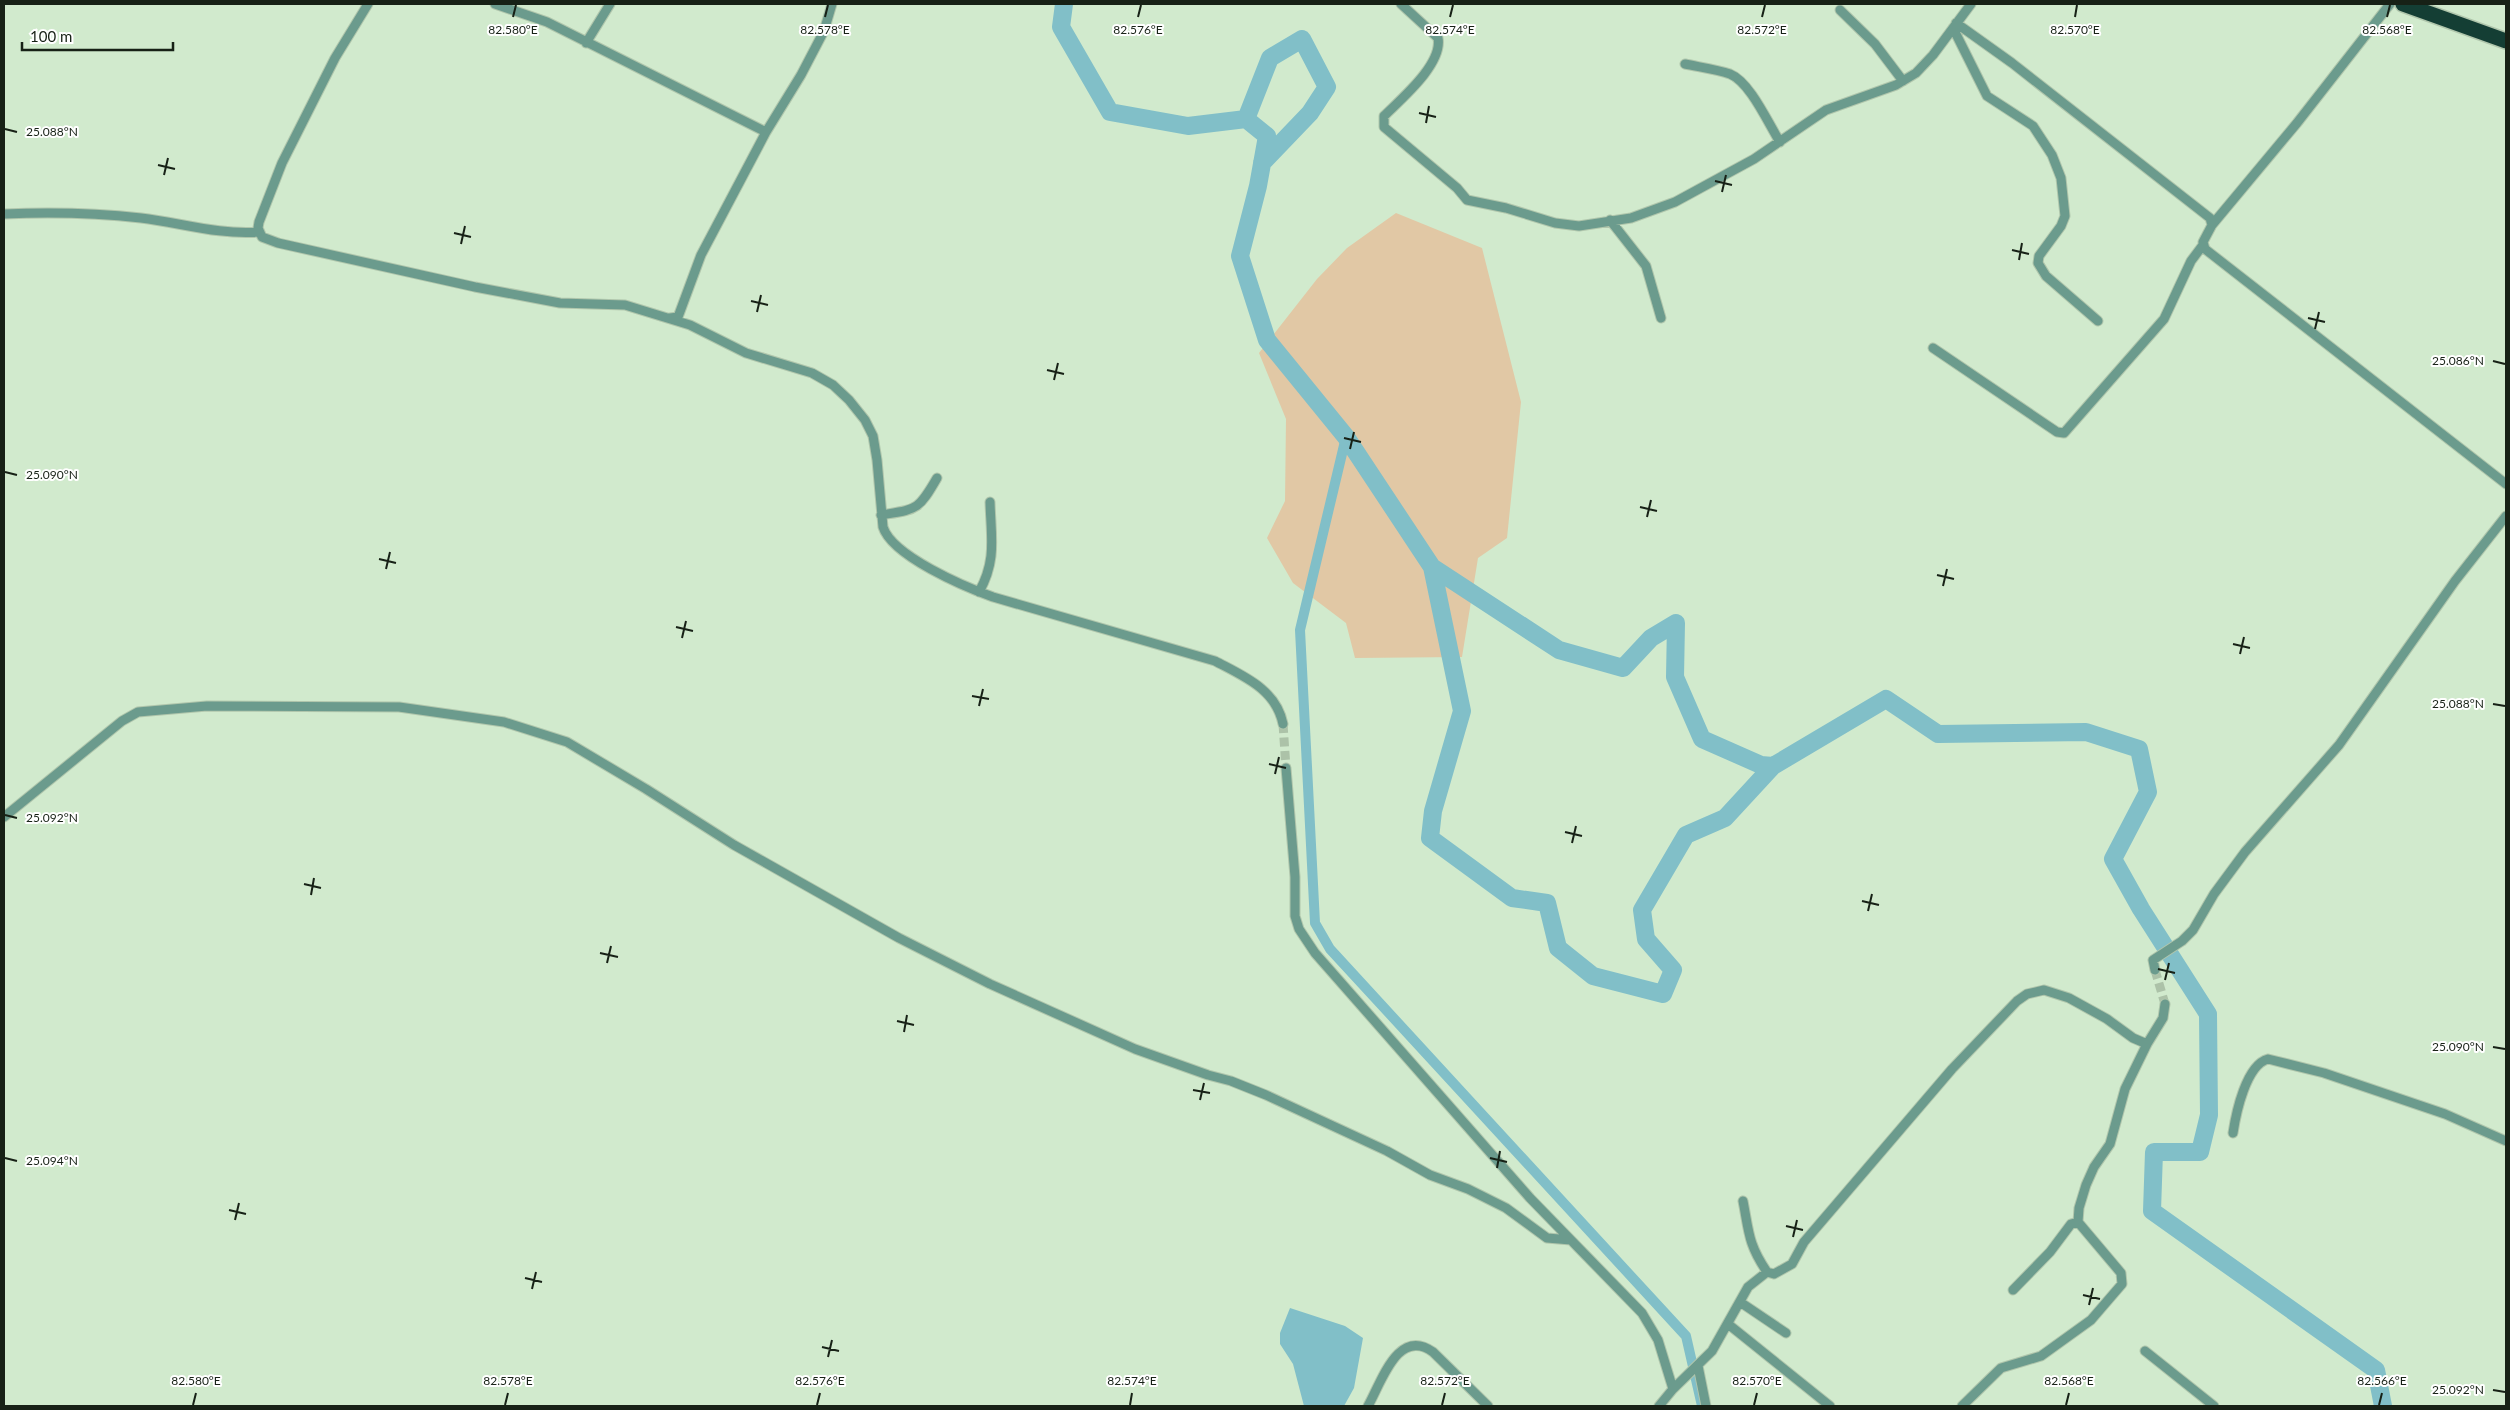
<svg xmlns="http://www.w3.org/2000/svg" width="2510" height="1410" font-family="Lato,sans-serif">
	<rect width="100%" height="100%" fill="#d1eacd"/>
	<!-- green -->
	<path fill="#e1c8a5" d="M1396 213 1482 248 1521 402 1507 538 1478 558 1462 657 1355 658 1346 623 1293 583 1267 538 1285 501 1286 419 1259 353 1317 279 1347 248Z"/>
	<!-- water -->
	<path fill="#81bfc8" d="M1290 1308 1345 1326 1363 1338 1354 1388 1344 1406H1304L1293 1364 1280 1344V1333Z"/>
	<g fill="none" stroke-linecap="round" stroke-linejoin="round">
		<!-- canal -->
		<path stroke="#81bfc8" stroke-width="10" d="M1346 437 1300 630 1315 923 1330 949 1686 1336 1702 1406"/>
		<!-- river -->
		<path stroke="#81bfc8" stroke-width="18" d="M1064 4 1061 27 1110 112 1188 126 1246 119 1267 136 1258 186 1240 256 1267 340 1346 437 1432 567 1559 650 1623 668 1651 638 1676 623 1675 677 1702 739 1761 765 1773 766 1886 699 1938 734 2086 732 2139 749 2148 792 2113 859 2141 909 2208 1014 2209 1115 2200 1152H2154L2152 1211 2376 1370 2383 1406
			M1246 119 1270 58 1302 39 1327 87 1310 113 1262 163
			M1432 567 1462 711 1433 811 1430 838 1512 898 1547 903 1558 948 1593 976 1663 994 1673 970 1646 939 1642 910 1686 835 1725 818 1773 766"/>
		<!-- street-tunnel -->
		<path stroke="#acc2a8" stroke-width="9" stroke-dasharray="9 4.5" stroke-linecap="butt" d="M1283 724 1286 768
			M2155 970 2165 1004"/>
		<!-- street casing -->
		<g stroke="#b0c6ac" stroke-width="11">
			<path id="street" d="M368 4 335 58 282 163 259 222 258 228 262 237 278 243 475 287 560 303 625 305 690 325 746 353 812 373 833 385 849 400 865 420 873 436 877 460 883 527C892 556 965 587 993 597L1215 661C1243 676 1276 689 1283 724
				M495 4 547 22 766 132
				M1401 4 1438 38C1443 64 1401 99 1384 116V127L1457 188 1467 200 1506 208 1555 223 1579 226 1631 218 1675 202 1754 159 1826 110 1896 85 1916 73 1933 55 1971 4
				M1840 10 1875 44 1903 81
				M1956 23 2012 63 2210 218 2212 225 2203 242 2205 249 2506 484
				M1953 28 1987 96 2033 126 2052 155 2061 178 2065 216 2061 226 2039 256 2038 263 2046 276 2098 321
				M586 43 610 4
				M1685 64C1699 67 1716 69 1730 74 1750 82 1768 123 1780 142
				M4 214C50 212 96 213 141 218 182 223 218 235 259 232
				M1610 220 1646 266 1661 318
				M2212 225 2297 123 2390 4
				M670 318 678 317 701 255 766 132 801 75 824 31 832 4
				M1933 348 2057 432 2064 433 2164 319 2191 261 2203 245
				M881 515C917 509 918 511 937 478
				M979 592C997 560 991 537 990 502
				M1286 768 1295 877V916L1299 929 1315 953 1530 1198 1642 1313 1658 1340 1673 1389
				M4 817 122 721 138 712 207 706 399 707 504 722 567 742 646 789 734 845 899 938 990 984 1135 1049 1208 1075 1231 1081 1266 1095 1387 1151 1430 1175 1468 1189 1506 1208 1547 1238 1571 1240
				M2155 970 2153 960 2182 941 2193 930 2214 894 2245 852 2339 745 2455 581 2506 516
				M2233 1133C2236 1113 2246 1065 2268 1059L2324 1073 2445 1114 2506 1141
				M1743 1201C1749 1232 1748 1244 1767 1272
				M2013 1290 2050 1252 2071 1224 2078 1222 2079 1208 2086 1185 2094 1167 2110 1144 2125 1089 2147 1044
				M1740 1302 1786 1333
				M1728 1324 1830 1406
				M2145 1351 2214 1406
				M1698 1366 1706 1406
				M1368 1406C1382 1381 1398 1327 1433 1352L1488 1406
				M1659 1406 1673 1389 1712 1351 1748 1287 1767 1272 1774 1274 1792 1264 1804 1242 1952 1069 2017 1001 2027 994 2044 990 2069 998 2107 1019 2133 1038 2147 1044 2163 1018 2165 1004
				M1962 1406 2001 1368 2041 1356 2091 1320 2122 1284 2121 1273 2078 1222"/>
		</g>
		<!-- highway casing -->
		<g stroke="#b0c6ac" stroke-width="18">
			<path id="highway" d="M2403 4 2506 41"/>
		</g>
		<!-- street -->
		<use href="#street" stroke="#6b9b8d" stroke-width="9"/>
		<!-- highway -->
		<use href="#highway" stroke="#143e34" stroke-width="15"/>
	</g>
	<!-- ticks -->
	<path fill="none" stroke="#172116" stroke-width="2" d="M513 17 516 5M825 17 828 5M1138 17 1141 5M1450 17 1453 5M1762 17 1765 5M2075 17 2077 5M2387 17 2390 5M1419 113 1436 117M1426 123 1429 106M5 129 17 132M158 165 175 169M164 175 168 158M1715 181 1732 185M1722 192 1726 175M454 233 471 237M461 244 465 226M2012 250 2029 254M2019 260 2022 243M751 301 768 305M757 312 761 295M2308 318 2325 322M2315 329 2319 312M2493 361 2505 364M1047 370 1064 374M1054 380 1058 363M1344 438 1361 442M1350 449 1354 432M5 472 17 475M1640 507 1657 511M1647 517 1651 500M379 559 396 563M386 569 390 552M1937 575 1954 579M1943 586 1947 569M676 627 693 631M682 638 686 621M2233 644 2250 648M2240 654 2244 637M972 696 989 699M2493 704 2505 706M979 706 983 689M1269 764 1286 768M1275 774 1279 757M5 815 17 818M1565 832 1582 836M1572 843 1576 826M304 884 321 888M311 895 314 878M1862 901 1879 905M1868 911 1872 894M600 953 618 957M607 963 611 946M2158 969 2175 973M2165 980 2169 963M897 1021 914 1025M904 1032 907 1015M2493 1047 2505 1049M1193 1090 1210 1093M1200 1100 1204 1083M5 1158 17 1161M1490 1158 1507 1162M1497 1168 1500 1151M229 1210 246 1214M235 1220 239 1203M1786 1226 1803 1230M1793 1237 1797 1220M525 1278 542 1282M532 1289 536 1272M2083 1295 2100 1299M2089 1305 2093 1288M822 1347 839 1351M828 1357 832 1340M2493 1390 2505 1392M193 1405 196 1393M505 1405 508 1393M817 1405 820 1393M1130 1405 1132 1393M1442 1405 1445 1393M1754 1405 1757 1393M2066 1405 2069 1393M2379 1405 2382 1393"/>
	<g font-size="12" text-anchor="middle" fill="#172116" stroke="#fff" stroke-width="4" stroke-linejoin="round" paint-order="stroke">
		<text x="513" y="34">82.580°E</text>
		<text x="825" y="34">82.578°E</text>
		<text x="1138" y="34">82.576°E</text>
		<text x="1450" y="34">82.574°E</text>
		<text x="1762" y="34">82.572°E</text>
		<text x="2075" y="34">82.570°E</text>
		<text x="2387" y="34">82.568°E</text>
		<text x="52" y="136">25.088°N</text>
		<text x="2458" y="365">25.086°N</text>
		<text x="52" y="479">25.090°N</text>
		<text x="2458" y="708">25.088°N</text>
		<text x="52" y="822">25.092°N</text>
		<text x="2458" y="1051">25.090°N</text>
		<text x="52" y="1165">25.094°N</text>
		<text x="196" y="1385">82.580°E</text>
		<text x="508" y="1385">82.578°E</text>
		<text x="820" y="1385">82.576°E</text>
		<text x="1132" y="1385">82.574°E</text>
		<text x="1445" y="1385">82.572°E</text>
		<text x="1757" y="1385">82.570°E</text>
		<text x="2069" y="1385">82.568°E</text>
		<text x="2382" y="1385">82.566°E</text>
		<text x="2458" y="1394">25.092°N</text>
	</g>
	<!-- border -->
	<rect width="2510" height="1410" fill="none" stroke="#172116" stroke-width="10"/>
	<!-- scale -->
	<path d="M22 42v8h151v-8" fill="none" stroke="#172116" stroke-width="2.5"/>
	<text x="30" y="42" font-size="15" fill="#172116" stroke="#ffffff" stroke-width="4" paint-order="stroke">100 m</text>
</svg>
